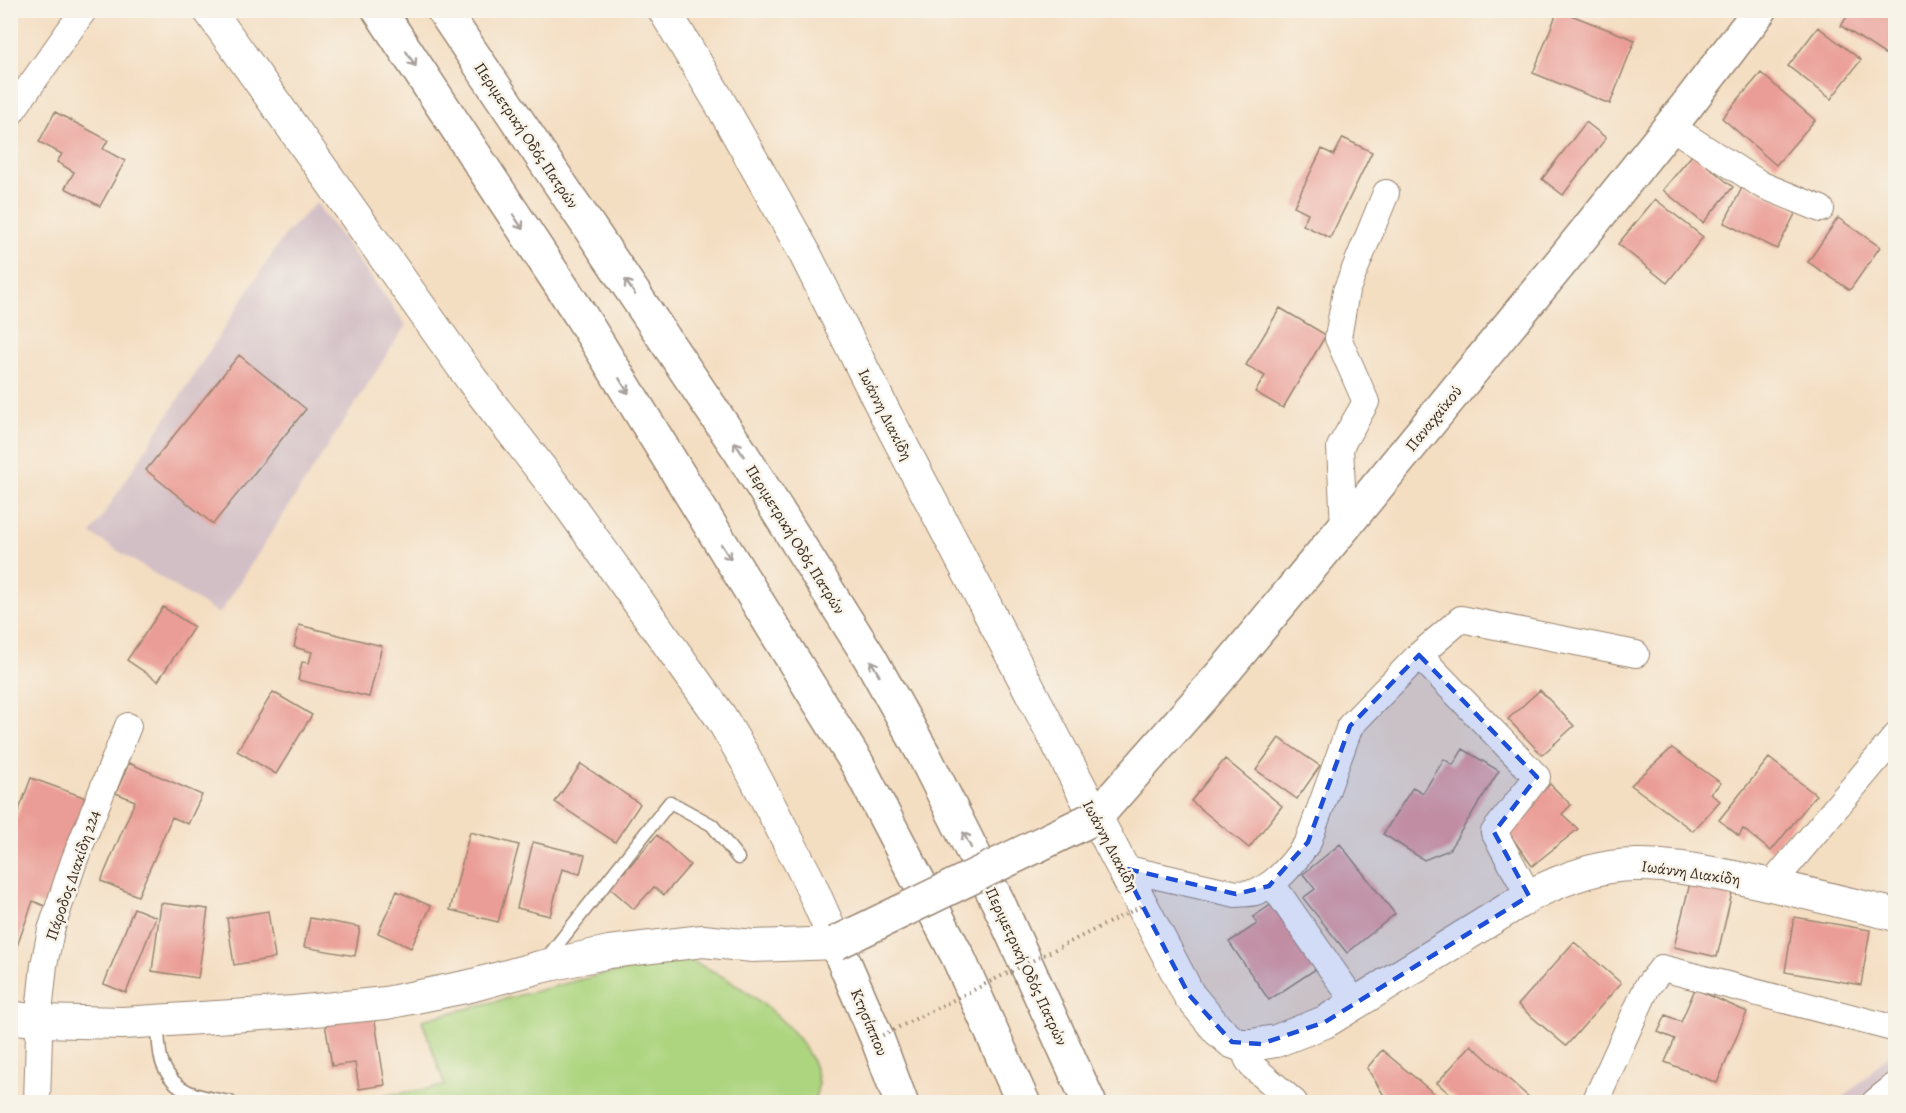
<svg xmlns="http://www.w3.org/2000/svg" width="1906" height="1113" font-family="Alegreya,serif">
	<rect width="100%" height="100%" fill="#f7f3e8"/>
	<filter id="ink" filterUnits="userSpaceOnUse"><feTurbulence type="fractalNoise" baseFrequency=".0167" numOctaves="2"/><feDisplacementMap in="SourceGraphic" scale="12" xChannelSelector="R" yChannelSelector="G"/><feConvolveMatrix kernelMatrix="1 2 1 2 8 2 1 2 1" color-interpolation-filters="sRGB"/></filter>
	<filter id="wash" filterUnits="userSpaceOnUse"><feTurbulence type="fractalNoise" baseFrequency=".008" numOctaves="4" result="noise"/><feDisplacementMap in="SourceGraphic" scale="24" xChannelSelector="R" yChannelSelector="G"/><feGaussianBlur stdDeviation="1.35" result="paint"/><feColorMatrix in="noise" values="0 0 0 0 0 0 0 0 0 0 0 0 0 0 0 0 0 1.4 0 .05"/><feComposite in="paint" operator="in"/></filter>
	<g filter="url(#wash)">
		<rect width="100%" height="100%" fill="#f4dec2"/>
		<!-- industrial -->
		<path fill="#d2bec5" d="M316 203 406 325 219 614 91 534 272 254 287 232Z
			M1895 1049V1102H1839Z"/>
		<!-- green -->
		<path fill="#add580" stroke="#74804f" stroke-width="1.5" d="M688 960C732 976 815 1032 818 1084 818 1090 815 1097 814 1102H346L445 1086 422 1020 599 975Z"/>
		<g id="blocks">
			<!-- building -->
			<path fill="#ea9d96" d="M1558 10 1635 40 1610 104 1533 73Z
				M1851 10 1896 12V40L1886 55 1841 26Z
				M1818 27 1861 60 1831 99 1788 66Z
				M1761 73 1815 120 1776 165 1722 118Z
				M55 112 108 140 103 149 125 161 100 206 65 188 74 172 57 162 62 154 39 142Z
				M1586 122 1606 138 1563 195 1542 179Z
				M1343 138 1372 152 1330 238 1303 225 1308 213 1294 206 1322 149 1334 155Z
				M1693 154 1733 187 1703 223 1663 190Z
				M1744 184 1797 210 1777 249 1724 223Z
				M1655 199 1703 237 1667 283 1618 244Z
				M1838 218 1880 247 1850 290 1808 262Z
				M1280 308 1326 335 1283 408 1255 392 1265 376 1246 365Z
				M239 355 306 409 213 524 146 470Z
				M163 607 194 627 158 681 127 660Z
				M299 625 382 646 369 697 298 680 302 662 309 663 312 652 294 647Z
				M1540 690 1574 726 1542 755 1508 719Z
				M273 692 312 715 276 774 237 751Z
				M1279 738 1320 766 1297 799 1256 770Z
				M1672 748 1721 783 1710 794 1720 801 1693 831 1631 785Z
				M1463 749 1499 771 1449 850 1424 860 1383 834 1413 787 1423 793 1444 759 1453 765Z
				M1769 758 1816 795 1771 851 1743 829 1739 836 1719 820Z
				M1225 759 1282 806 1249 848 1191 801Z
				M129 763 202 795 188 824 172 817 138 896 101 881 135 801 116 793Z
				M581 764 640 804 615 842 555 802Z
				M31 778 86 798 47 907 33 901 11 963 10 834Z
				M1550 784 1571 805 1562 814 1578 829 1532 866 1506 829Z
				M470 832 519 845 498 922 450 910Z
				M657 835 690 865 664 895 654 887 634 909 610 888Z
				M533 842 585 855 580 874 562 869 550 916 517 908Z
				M1340 844 1395 914 1347 953 1303 898 1315 889 1303 874Z
				M1690 883 1732 893 1717 957 1674 947Z
				M397 891 431 906 411 948 378 933Z
				M1275 902 1319 967 1269 1000 1229 942 1257 924 1253 917Z
				M161 903 208 909 198 978 152 971Z
				M134 908 156 917 126 993 104 984Z
				M268 911 275 958 234 965 227 918Z
				M1794 917 1870 930 1861 985 1785 972Z
				M310 918 360 927 355 956 304 947Z
				M1574 942 1621 983 1566 1046 1518 1005Z
				M1695 989 1747 1012 1717 1083 1665 1062 1675 1039 1658 1032 1666 1015 1681 1022Z
				M374 1015 385 1085 359 1089 355 1063 332 1066 325 1023Z
				M1471 1045 1532 1100 1530 1102H1459L1437 1083Z
				M1382 1050 1444 1102H1388L1367 1068Z"/>
		</g>
	</g>
	<g filter="url(#ink)">
		<use href="#blocks" fill-opacity="0" stroke="#988470" stroke-width="1.5"/>
		<g fill="none" stroke-linecap="round" stroke-linejoin="round">
			<!-- service casing -->
			<g stroke="#988470" stroke-width="15">
				<path id="service" d="M546 959 670 802 712 825 738 858
					M157 1022C159 1035 158 1053 163 1065 176 1095 202 1097 230 1102"/>
			</g>
			<!-- minor casing -->
			<g stroke="#988470" stroke-width="28">
				<path id="minor" d="M10 114 84 10
					M1670 126 1762 185 1821 209
					M1344 527 1340 447 1366 402 1338 338 1346 291 1386 193
					M1419 655 1537 777 1494 832 1529 896
					M1123 868 1236 894C1242 893 1250 894 1255 892 1277 885 1295 861 1308 842L1350 726 1419 655 1461 619 1636 654
					M1272 884 1356 1004
					M1771 885 1896 736
					M1246 1045 1247 1058 1252 1066 1294 1102
					M37 1102 40 1003 44 965 51 930 74 861 128 726
					M1595 1102 1647 987 1662 968 1896 1029
					M1875 1102 1896 1085"/>
			</g>
			<!-- tertiary casing -->
			<g stroke="#988470" stroke-width="34">
				<path id="tertiary" d="M664 10 719 101 802 248 885 413 1189 995 1218 1030 1232 1042 1240 1045H1252L1276 1041 1325 1022 1529 896C1560 880 1598 865 1634 865 1667 864 1701 871 1734 877 1788 888 1842 902 1896 915
					M10 1017 39 1021 123 1023 294 1012 386 1003 470 986 540 967 609 952 703 941 753 946 836 943 807 877 746 760 720 716 569 505 472 380 209 10"/>
			</g>
			<!-- secondary casing -->
			<g stroke="#988470" stroke-width="36">
				<path id="secondary" d="M1096 817 1228 667 1344 527 1567 255 1688 104 1760 10
					M836 943 877 1038 901 1102"/>
			</g>
			<!-- motorway casing -->
			<g stroke="#988470" stroke-width="36">
				<path id="motorway" d="M379 10 581 316 858 765 958 957 1023 1102
					M443 10 740 451 870 658 924 755 998 902 1089 1102"/>
			</g>
			<!-- service -->
			<use href="#service" stroke="#fff" stroke-width="12"/>
			<!-- minor -->
			<use href="#minor" stroke="#fff" stroke-width="26"/>
			<!-- tertiary -->
			<use href="#tertiary" stroke="#fff" stroke-width="32"/>
			<!-- secondary -->
			<use href="#secondary" stroke="#fff" stroke-width="33"/>
			<!-- motorway -->
			<use href="#motorway" stroke="#fff" stroke-width="33"/>
			<!-- secondary-bridge casing -->
			<g stroke="#988470" stroke-width="36" stroke-linecap="butt">
				<path id="secondary-bridge" d="M836 943 1096 817"/>
			</g>
			<!-- path-bridge -->
			<path stroke="#988470" stroke-width="4" stroke-dasharray="1.5 4.5" stroke-linecap="butt" d="M877 1038 1142 906"/>
			<!-- secondary-bridge -->
			<use href="#secondary-bridge" stroke="#fff" stroke-width="33"/>
		</g>
		<!-- one-way arrows -->
		<defs><path id="oneway-shaft" d="M-6 0H5M1.5-3L5.5 0L1.5 3" fill="none" stroke-width="1.6" stroke-linecap="round" stroke-linejoin="round" transform="scale(1.5)"/></defs>
		<g stroke="#a79f9a">
			<use href="#oneway-shaft" transform="translate(411 59) rotate(57)"/>
			<use href="#oneway-shaft" transform="translate(518 222) rotate(57)"/>
			<use href="#oneway-shaft" transform="translate(630 287) rotate(-124)"/>
			<use href="#oneway-shaft" transform="translate(624 386) rotate(58)"/>
			<use href="#oneway-shaft" transform="translate(739 449) rotate(-123)"/>
			<use href="#oneway-shaft" transform="translate(726 552) rotate(58)"/>
			<use href="#oneway-shaft" transform="translate(875 668) rotate(-120)"/>
			<use href="#oneway-shaft" transform="translate(967 840) rotate(-117)"/>
		</g>
	</g>
	<!-- marked area -->
	<path fill="#1d4ed8" fill-opacity="0.2" stroke="#1d4ed8" stroke-width="4.5" stroke-dasharray="12 8" stroke-linejoin="round" d="M1419 655 1537 777 1494 832 1529 896 1325 1022 1261 1044 1232 1042 1189 995 1123 868 1236 894 1269 886 1308 842 1350 726Z"/>
	<g text-anchor="middle" stroke-width="5" stroke-linejoin="round" paint-order="stroke">
		<!-- street labels -->
		<g font-size="16" fill="#3b2a1e" stroke="#f7f3e8">
			<text transform="translate(527 135) rotate(56)" y="6">Περιμετρική Οδός Πατρών</text>
			<text transform="translate(886 414) rotate(63)" y="6">Ιωάννη Διακίδη</text>
			<text transform="translate(1433 418) rotate(-51)" y="6">Παναχαϊκού</text>
			<text transform="translate(796 539) rotate(58)" y="6">Περιμετρική Οδός Πατρών</text>
			<text transform="translate(1111 845) rotate(62)" y="6">Ιωάννη Διακίδη</text>
			<text transform="translate(1691 872) rotate(8)" y="6">Ιωάννη Διακίδη</text>
			<text transform="translate(72 875) rotate(-71)" y="6">Πάροδος Διακίδη 224</text>
			<text transform="translate(1027 966) rotate(65)" y="6">Περιμετρική Οδός Πατρών</text>
			<text transform="translate(870 1022) rotate(67)" y="6">Κτησίππου</text>
		</g>
	</g>
	<!-- margin -->
	<rect width="1906" height="1113" fill="none" stroke="#f7f3e8" stroke-width="36"/>
</svg>
